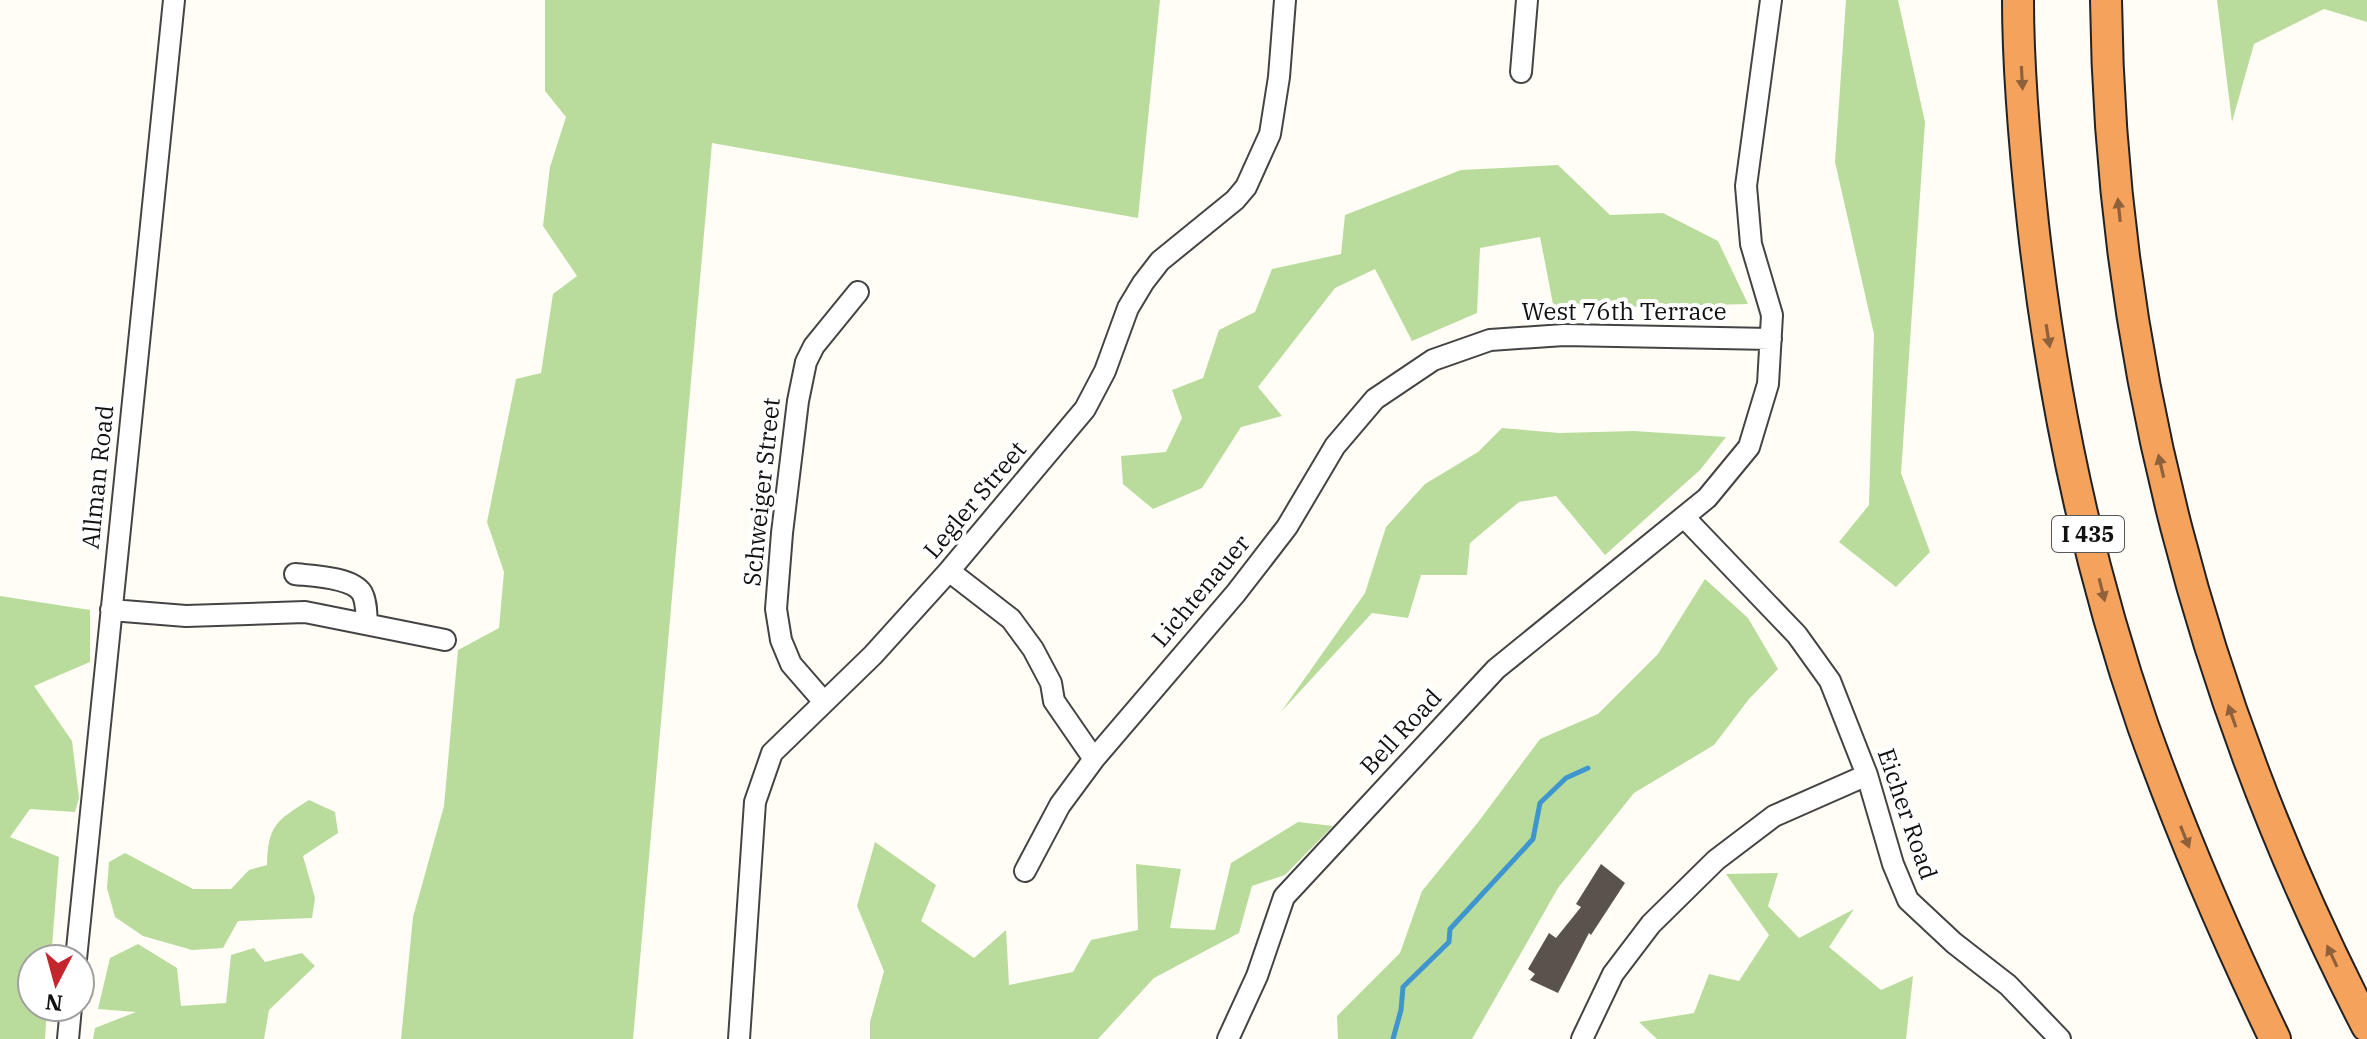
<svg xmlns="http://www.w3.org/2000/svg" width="2367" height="1039" font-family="'IBM Plex Serif',serif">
	<rect width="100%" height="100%" fill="#fffdf5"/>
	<!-- forest -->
	<path fill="#b9dc9c" d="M545 0H1160L1138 218 712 143 633 1039H401L413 917 444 806 458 650 499 628 504 572 487 522 516 379 541 373 553 294 577 276 543 226 550 167 566 117 545 91Z
		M1846 0H1898L1925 122 1901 473 1930 552 1896 587 1839 542 1869 505 1874 334 1835 162Z
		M2217 0H2367V22L2324 9 2254 44 2232 122Z
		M1558 165 1610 215 1663 213 1718 241 1748 304 1554 309 1540 237 1480 248 1477 313 1412 341 1375 269 1335 288 1258 387 1282 416 1241 427 1202 488 1153 509 1123 484 1121 456 1166 452 1182 418 1172 390 1203 378 1219 330 1255 312 1272 269 1341 254 1345 215 1461 170Z
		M1502 428 1559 433 1634 431 1726 437 1700 470 1605 555 1556 496 1519 502 1470 543 1467 575H1421L1408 618 1372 613 1281 712 1365 593 1386 527 1425 484 1478 452Z
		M1705 579 1748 618 1778 669 1749 699 1714 745 1634 793 1558 888 1472 1039H1338L1337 1016 1400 953 1422 891 1479 821 1540 739 1598 714 1658 654Z
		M0 596 90 610V662L34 686 72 741 79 798 75 812 30 809 10 837 59 857 51 959H32V1007H47L45 1039H0Z
		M309 800 335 812 338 833 303 856 315 898 312 918 238 921 223 948 192 950 143 936 115 917 107 888 109 862 125 853 193 889H231L249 870 267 865C268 825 276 821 309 800Z
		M1298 822 1333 826 1285 875 1252 886 1239 933 1154 978 1098 1039H870V1022L884 971 857 906 875 842 936 885 921 921 974 958 1006 930 1009 985 1073 972 1091 940 1138 930 1136 864 1181 869 1170 928 1215 930 1231 863Z
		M1778 873 1768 906 1799 938 1854 909 1829 947 1881 990 1913 976 1906 1039H1657L1639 1022 1694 1013 1709 974 1739 981 1769 935 1726 874Z
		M138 944 177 968 181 1006 226 1003 231 955 254 948 265 962 302 953 315 966 269 1010 264 1039H93L95 1028 136 1012 98 1009 110 958Z"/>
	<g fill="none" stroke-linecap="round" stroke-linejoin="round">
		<!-- stream -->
		<path stroke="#3f96cf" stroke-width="5" d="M1393 1039 1401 1010 1403 987 1449 942 1450 929 1533 839 1540 803 1566 778 1588 768"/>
	</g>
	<!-- building -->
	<path fill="#5a524d" d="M1601 864 1625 883 1591 935 1589 933 1558 993 1530 980 1535 974 1528 969 1549 933 1556 938 1581 907 1576 904Z"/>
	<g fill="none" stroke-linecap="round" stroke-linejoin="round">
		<!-- minor casing -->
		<g stroke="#444" stroke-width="24">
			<path id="minor" d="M1521 72 1527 0
				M1684 517 1797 635 1830 681 1867 775 1893 864 1908 900 1954 943 2008 985 2060 1039
				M949 571 1011 619 1033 649 1051 683 1054 701 1094 759
				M295 574C312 576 352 577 362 593 367 602 366 614 367 624
				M111 610 186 616 305 612 445 640
				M824 702 791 664 781 640 776 609 782 533 798 401 806 362 814 346 858 292
				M1025 871 1060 805 1094 759 1236 593 1287 527 1335 446 1375 399 1433 360 1490 340 1564 335 1771 339
				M76 959 174 0
				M68 1039 71 1007
				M739 1039 755 802 772 753 873 655 949 571 1085 409 1105 371 1128 308 1143 283 1160 261 1235 200 1246 187 1270 134 1279 77 1285 0
				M1228 1039 1257 976 1284 897 1496 669 1707 498 1749 447 1768 384 1772 315 1751 244 1746 186 1771 0
				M1582 1039 1613 974 1651 924 1716 860 1774 816 1867 775"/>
		</g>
		<!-- highway casing -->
		<g stroke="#222" stroke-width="34">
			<path id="highway" d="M2018 0C2018 74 2025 150 2033 224 2052 394 2087 564 2143 726 2181 833 2226 937 2275 1039
				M2106 0C2110 358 2203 709 2367 1026"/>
		</g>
		<!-- minor -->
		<use href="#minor" stroke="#fff" stroke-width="20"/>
		<!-- highway -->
		<use href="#highway" stroke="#f5a25d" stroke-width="30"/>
	</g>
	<!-- one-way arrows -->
	<defs><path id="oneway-solid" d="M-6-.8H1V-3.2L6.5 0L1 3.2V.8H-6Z" transform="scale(2)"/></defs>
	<g fill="#8e613b">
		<use href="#oneway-solid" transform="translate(2022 78) rotate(87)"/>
		<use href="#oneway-solid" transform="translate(2119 210) rotate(-96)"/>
		<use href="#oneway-solid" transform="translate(2048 336) rotate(81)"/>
		<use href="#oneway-solid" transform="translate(2161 466) rotate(-103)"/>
		<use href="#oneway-solid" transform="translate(2102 590) rotate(76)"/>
		<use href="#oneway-solid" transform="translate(2232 716) rotate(-109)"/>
		<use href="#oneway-solid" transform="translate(2185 837) rotate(68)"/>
		<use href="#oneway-solid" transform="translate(2332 956) rotate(-115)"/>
	</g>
	<g text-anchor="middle" stroke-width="8" stroke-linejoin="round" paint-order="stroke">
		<!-- shield labels -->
		<rect fill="#fff" stroke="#585858" stroke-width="2" x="2052" y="516" width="72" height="36" rx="6"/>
		<g font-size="22" font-weight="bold" fill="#111">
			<text x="2088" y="542">I 435</text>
		</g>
		<!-- street labels -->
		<g font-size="24" fill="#111" stroke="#fff">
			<text x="1624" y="320">West 76th Terrace</text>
			<text transform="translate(98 477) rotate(-84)" y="8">Allman Road</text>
			<text transform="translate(762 492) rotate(-84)" y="8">Schweiger Street</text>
			<text transform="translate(975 500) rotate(-50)" y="8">Legler Street</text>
			<text transform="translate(1201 591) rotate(-50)" y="8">Lichtenauer</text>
			<text transform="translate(1401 732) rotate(-47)" y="8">Bell Road</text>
			<text transform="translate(1907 814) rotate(71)" y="8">Eicher Road</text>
		</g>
	</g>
	<!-- north arrow -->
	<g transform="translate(56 983) rotate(186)"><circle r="38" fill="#ffffff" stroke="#a0a0a0" stroke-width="2"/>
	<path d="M0-6L14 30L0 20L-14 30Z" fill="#c4262e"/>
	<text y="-12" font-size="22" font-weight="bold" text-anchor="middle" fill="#111111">N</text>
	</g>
</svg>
